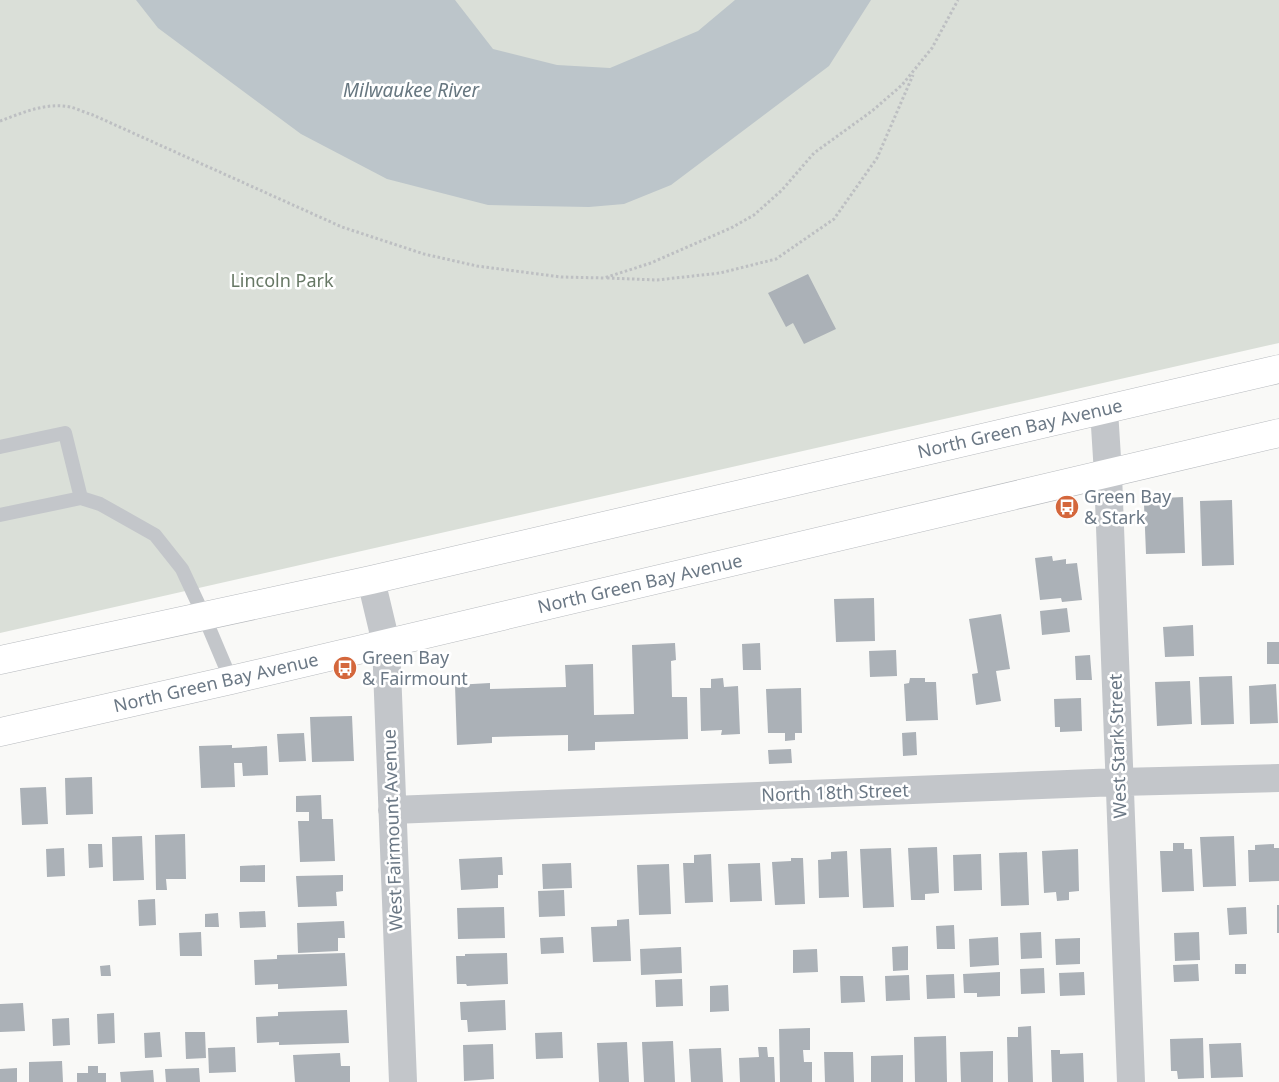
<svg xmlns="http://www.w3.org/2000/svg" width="1279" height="1082" font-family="'Noto Sans',sans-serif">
	<rect width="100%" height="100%" fill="#f9f9f7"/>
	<!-- green -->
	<path fill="#dadfd8" d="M0 0H1279V343L0 633Z"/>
	<!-- water -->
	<path fill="#bcc5ca" d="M136 0H455L493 49 557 65 610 68 698 31 735 0H871L829 66 671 185 624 204 589 207 488 205 387 179 301 134 158 28Z"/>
	<!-- building -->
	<path fill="#abb1b7" d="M808 274 836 329 804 344 793 323 786 327 768 293Z
		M1183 497 1185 553 1146 554 1144 504H1163V498Z
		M1232 500 1234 565 1202 566 1200 501Z
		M1052 556 1053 561 1066 559V564L1077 563 1082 600 1062 602 1061 598 1040 600 1035 558Z
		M874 598 875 641 836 642 834 599Z
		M1067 608 1070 632 1042 635 1040 611Z
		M1001 614 1010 669 996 671 1001 701 976 705 972 674 978 673 969 619Z
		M1193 625 1194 656 1165 657 1163 627Z
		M1267 642H1279V664H1267Z
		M675 643 676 660 671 661 672 697H687L688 739 595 742V750L568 751V735L492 737V743L457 745 455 685 490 683V689L566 687 565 665 593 664 594 715 634 714 632 645Z
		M760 643 761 670H743L742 644Z
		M896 650 897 676 870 677 869 651Z
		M1090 655 1092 680H1076L1075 656Z
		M1232 676 1234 724 1201 725 1199 677Z
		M723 678 724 687 738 686 740 734 721 735 722 730 701 731 700 688H711V679Z
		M910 678H925V682H936L938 720 906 721 904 684 909 683Z
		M1190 681 1192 724 1157 726 1155 682Z
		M1276 684 1278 723 1250 724 1249 686Z
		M801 688 802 733H795V740L785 741V733H768L766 689Z
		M1081 698 1082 731 1060 732V727H1055L1054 699Z
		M352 716 354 761 312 762 310 717Z
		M916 732 917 755 903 756 902 733Z
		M304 733 306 761 279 762 277 734Z
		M232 745V748L267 746 268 775 243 776 242 763H234L235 787 201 788 199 746Z
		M791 749 792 763 769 764 768 750Z
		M92 777 93 814 66 815 65 778Z
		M46 787 48 824 22 825 20 788Z
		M321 795 322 819H333L335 861 300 862 298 821H309V812H296V796Z
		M185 834 186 879H166L167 890H156L155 835Z
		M142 836 144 880 113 881 112 837Z
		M1234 836 1236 886 1203 887 1200 837Z
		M1173 843H1184V849H1192L1194 891 1162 892 1160 851H1173Z
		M88 844H102L103 867 89 868Z
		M1274 844V848H1279V881L1249 882 1248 850H1255V845Z
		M937 847 939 893 925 894V900H911L908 848Z
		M64 848 65 876 47 877 46 849Z
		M891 848 894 907 863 908 860 849Z
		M1078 849 1079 891 1069 892V900L1057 901 1056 892 1044 893 1042 851Z
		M847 851 849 897 819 898 818 860 831 859V852Z
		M1027 852 1029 905 1001 906 999 853Z
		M711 854 713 902 685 903 683 863H694V855Z
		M981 854 982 890 954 891 953 855Z
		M502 857 503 875H498V888L461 890 459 859Z
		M791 858H803L805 904 775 905 772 862 791 861Z
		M571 863 572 888 543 889 542 864Z
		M760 863 762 901 730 902 728 864Z
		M669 864 671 914 639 915 637 865Z
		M265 865V882H240V866Z
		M343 875V891L336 892 337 906 298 907 296 876Z
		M564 890 565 916 539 917 538 891Z
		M155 899 156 925 139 926 138 900Z
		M1277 905H1279V933H1277Z
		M504 907 505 938 458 939 457 908Z
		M1246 907 1247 934 1229 935 1227 908Z
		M265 911 266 927 240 928 239 912Z
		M218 913 219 927H205V914Z
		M629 919 631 961 593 962 591 927 617 926V920Z
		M344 921 345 938H338V951L298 953 297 923Z
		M954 925 955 949H937L936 926Z
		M201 932 202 956H180L179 933Z
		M1041 932 1042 958 1021 959 1020 933Z
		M1199 932 1200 960 1175 961 1174 933Z
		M563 937 564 953 541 954 540 938Z
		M998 937 999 965 970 967 969 939Z
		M1080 938V964L1056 965 1055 939Z
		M908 946V970L893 971 892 947Z
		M681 947 682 973 641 975 640 949Z
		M817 949 818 972 793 973V950Z
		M345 953 347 986 278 989V984L255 985 254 960 277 959V955Z
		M507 953 508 984 467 986 466 984H457L456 956H465V954Z
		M1198 964 1199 981 1174 982 1173 965Z
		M1235 964H1246V974H1235Z
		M110 965 111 976H101L100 966Z
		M1044 968 1045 993 1021 994 1020 969Z
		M1000 972V996L977 997V993H964L963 974Z
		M1084 972 1085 995 1060 996 1059 973Z
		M954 974 955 998 927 999 926 975Z
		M909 975 910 1000 886 1001 885 976Z
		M840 976H863L865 1002 841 1003Z
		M682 979 683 1006 656 1007 655 980Z
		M728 985 729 1011 710 1012V986Z
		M505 1000 506 1030 468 1032 467 1020H461L460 1002Z
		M23 1003 25 1031 0 1032V1004Z
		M347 1010 349 1043 279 1045V1042L257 1043 256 1017 278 1016V1012Z
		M114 1013 115 1043 98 1044 97 1014Z
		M69 1018 70 1045 53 1046 52 1019Z
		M1031 1026 1033 1082H1008L1007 1037H1018V1027Z
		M810 1028V1050H803L804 1062H812V1082H780L779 1029Z
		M160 1032 162 1057 145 1058 144 1033Z
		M185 1032H205L206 1058 186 1059Z
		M562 1032 563 1058 536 1059 535 1033Z
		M946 1036 947 1082H915L914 1037Z
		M1203 1038 1204 1078 1178 1079 1177 1071H1171L1170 1039Z
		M673 1041 675 1082H644L642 1042Z
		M627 1042 629 1082H599L597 1043Z
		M1241 1043 1243 1077 1211 1078 1209 1044Z
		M493 1044 494 1079 464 1081 463 1045Z
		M235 1047 236 1072 209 1073 208 1048Z
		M758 1047H767L768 1057H774L775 1082H740L739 1058 759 1057Z
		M721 1048 723 1082H691L689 1049Z
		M1051 1050H1060V1054L1083 1053 1084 1082H1052Z
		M993 1051V1082H961L960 1052Z
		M824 1052H853L854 1082H825Z
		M340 1053 341 1066H350V1082H295L293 1055Z
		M903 1055V1082H871V1056Z
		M62 1061 63 1082H29V1062Z
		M88 1066H98V1073H106V1082H77V1073H88Z
		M17 1068V1082H0V1069Z
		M199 1068 200 1082H166L165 1069Z
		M153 1070 154 1082H121L120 1072Z"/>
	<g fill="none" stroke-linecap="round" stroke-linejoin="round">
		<!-- primary casing -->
		<g stroke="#b7babe" stroke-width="29">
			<path id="primary" d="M0 660 371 580 1279 369
				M0 732 231 680 1279 433"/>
		</g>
		<!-- path -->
		<path stroke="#bdbfc2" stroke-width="3" stroke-dasharray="2.5 2.5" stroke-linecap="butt" d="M0 121C22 113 46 102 70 107 78 109 86 113 93 115L342 227 424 254 477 266 561 277 604 278 651 263 731 228 754 215 782 190 814 153 872 111 902 85 932 48 958 0
			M607 278 657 280 720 273 776 259 834 219 877 158 913 75"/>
		<!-- service -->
		<path stroke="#c3c6ca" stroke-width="14" d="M0 447 65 433 81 498
			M0 515 81 498 100 504 155 535 182 569 204 616 231 680"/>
		<!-- minor -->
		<path stroke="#c3c6ca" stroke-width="28" d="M1104 410 1108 474 1131 1082
			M371 580 386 643 403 1082
			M392 810 1119 782 1279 778"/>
		<!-- primary -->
		<use href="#primary" stroke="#fff" stroke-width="28"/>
	</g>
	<!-- icons -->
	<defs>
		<g id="bus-disc" transform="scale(1.25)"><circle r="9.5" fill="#d4673c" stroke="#fff"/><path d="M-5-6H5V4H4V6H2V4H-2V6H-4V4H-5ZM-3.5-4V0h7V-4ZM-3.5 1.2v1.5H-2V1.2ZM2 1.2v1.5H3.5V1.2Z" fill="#fff"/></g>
	</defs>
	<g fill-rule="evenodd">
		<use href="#bus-disc" x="1067" y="507"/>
		<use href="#bus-disc" x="345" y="668"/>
	</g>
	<g text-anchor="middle" stroke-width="5" stroke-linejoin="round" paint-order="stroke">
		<!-- park labels -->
		<g font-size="18" fill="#677865" stroke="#fff">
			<text x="282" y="287">Lincoln Park</text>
		</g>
		<!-- street labels -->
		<g font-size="18" fill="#6b7885" stroke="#fff">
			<text transform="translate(1020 429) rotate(-13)" y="6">North Green Bay Avenue</text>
			<text transform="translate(640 584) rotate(-13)" y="6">North Green Bay Avenue</text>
			<text transform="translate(216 683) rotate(-13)" y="6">North Green Bay Avenue</text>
			<text transform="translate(1118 746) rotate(-92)" y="6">West Stark Street</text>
			<text transform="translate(835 793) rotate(-2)" y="6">North 18th Street</text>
			<text transform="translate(393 830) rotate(-92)" y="6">West Fairmount Avenue</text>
		</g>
		<!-- poi labels -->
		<g font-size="18" fill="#6b7885" stroke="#fff" text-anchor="start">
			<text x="1084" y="503">Green Bay<tspan x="1084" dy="21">&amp; Stark</tspan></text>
			<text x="362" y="664">Green Bay<tspan x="362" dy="21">&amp; Fairmount</tspan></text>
		</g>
		<!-- water labels -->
		<g font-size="19" font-style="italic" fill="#677780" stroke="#fff">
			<text x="411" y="97">Milwaukee River</text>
		</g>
	</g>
</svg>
